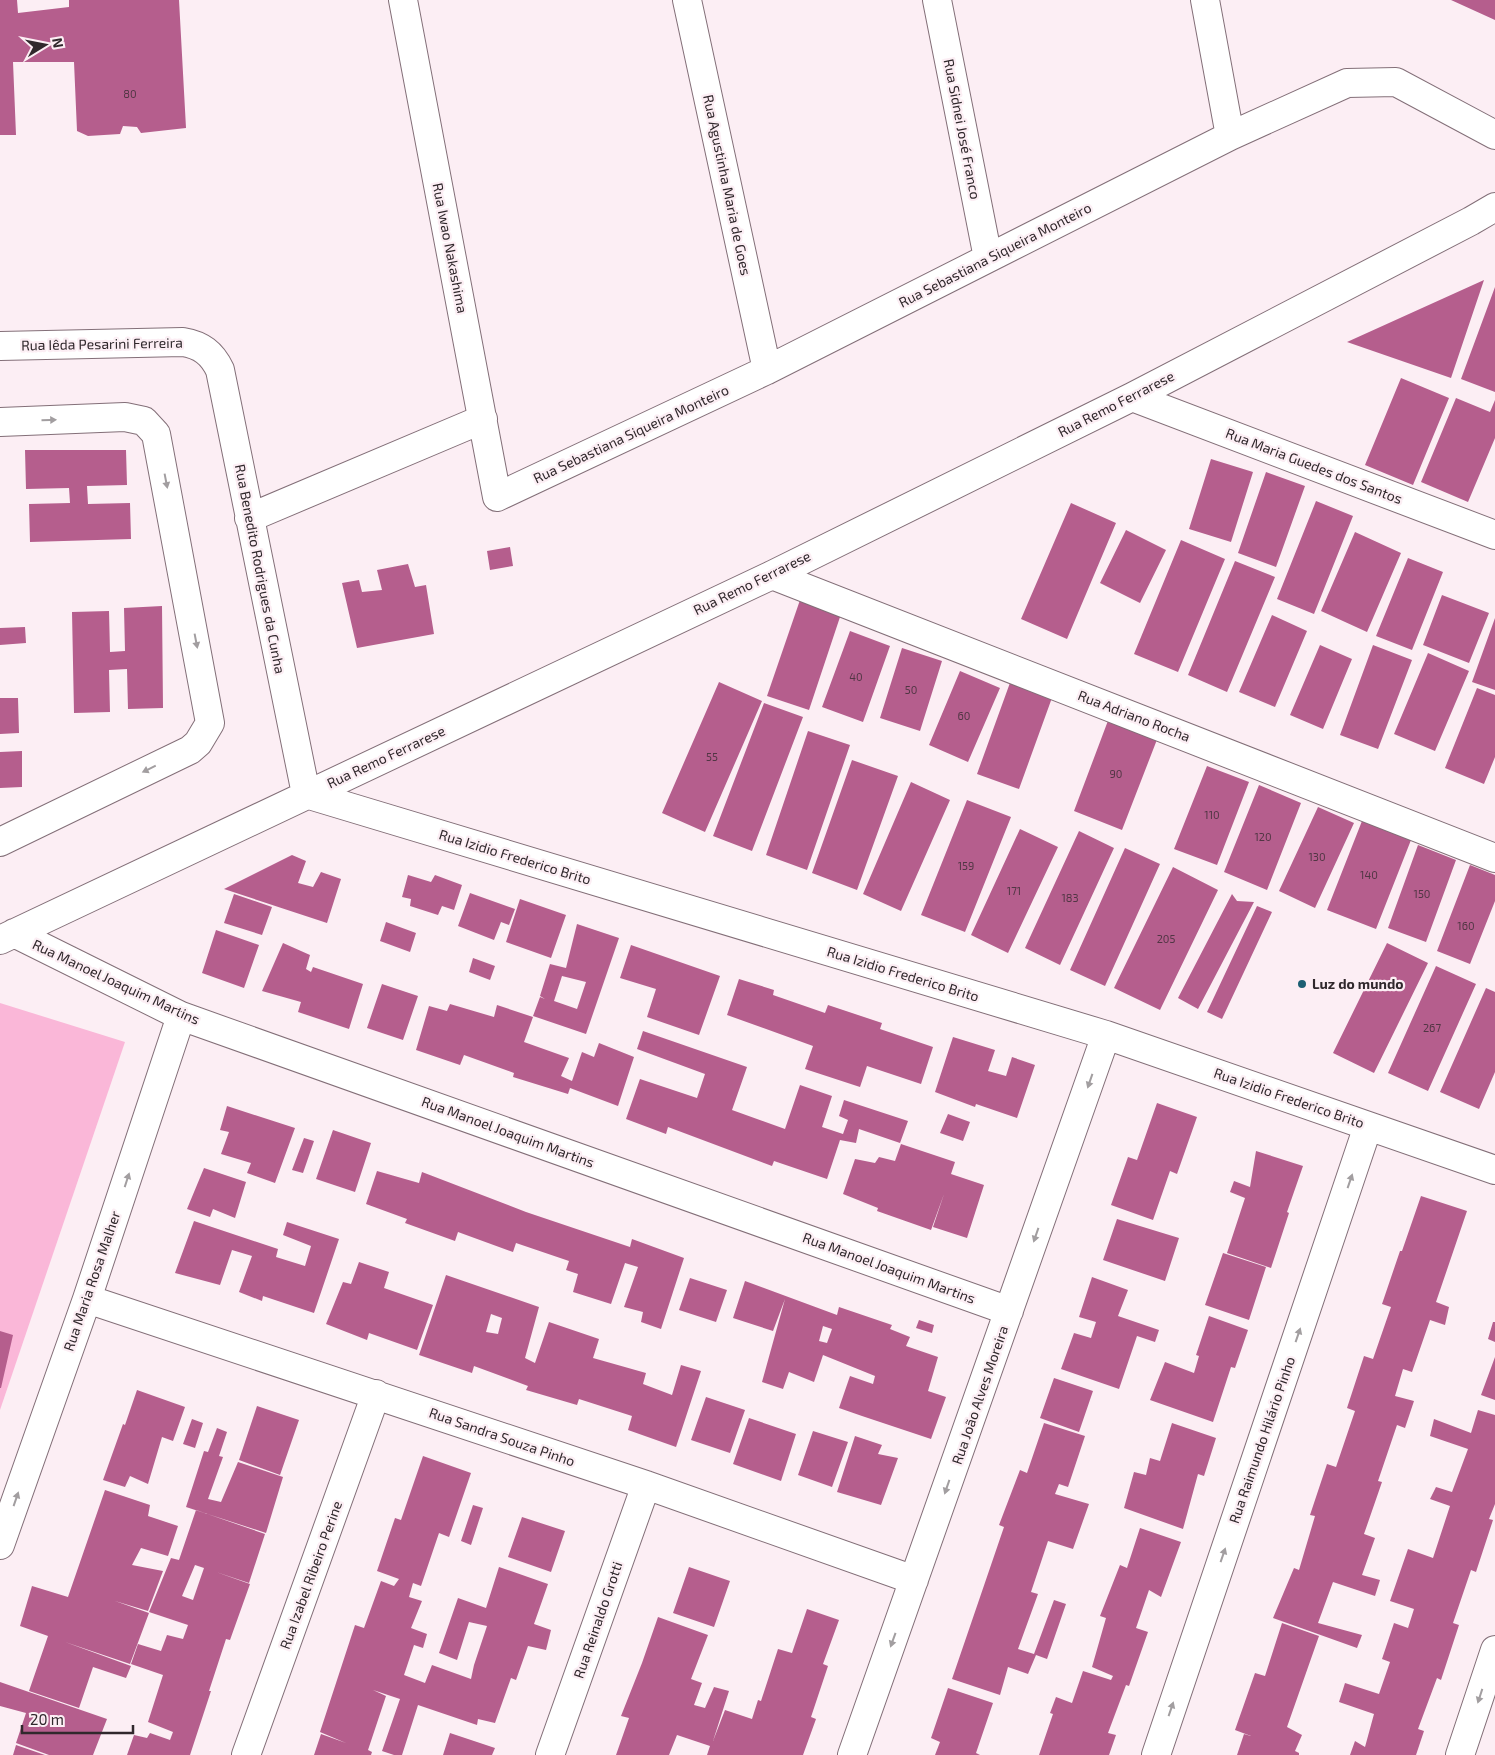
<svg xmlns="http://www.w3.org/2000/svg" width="1495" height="1755" font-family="'Exo 2',sans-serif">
	<rect width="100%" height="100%" fill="#fceef4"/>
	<!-- green -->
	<path fill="#fab7d8" d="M0 1003 125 1042 0 1410Z"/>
	<!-- building -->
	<path fill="#b55e8d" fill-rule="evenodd" d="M0 0H17L18 13 69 7V0H179L186 128 141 133 137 127 123 126 120 134 88 136 77 131 74 62H13L16 135H0Z
		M1451 0H1495V20Z
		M1484 280 1451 378 1347 342Z
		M1495 287V392L1461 379Z
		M1401 378 1449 398 1413 485 1365 465Z
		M1456 398 1490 412 1495 400V438L1468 502 1421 482Z
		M25 450H126L127 485 87 486 88 504 130 503 131 539 30 542 29 504 70 503 69 488 26 489Z
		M1211 459 1253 472 1231 542 1189 529Z
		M1266 472 1305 486 1276 567 1238 553Z
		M1316 501 1353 516 1314 614 1277 599Z
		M1071 503 1116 523 1067 639 1021 619Z
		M1126 530 1166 550 1140 603 1100 583Z
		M1355 532 1401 553 1367 632 1321 611Z
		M1181 540 1225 559 1178 672 1134 654Z
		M510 547 513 566 490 570 487 551Z
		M1408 558 1443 572 1412 650 1376 636Z
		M1235 561 1275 577 1227 692 1188 675Z
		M408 564 415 587 426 585 434 634 357 648 342 583 359 580 362 592 382 590 377 570Z
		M1442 595 1489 613 1469 663 1423 645Z
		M800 600 841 614 809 710 767 696Z
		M162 606 163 708 128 709 127 669 109 670 110 712 74 713 72 612 109 611 110 652 125 651 124 608Z
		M1272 615 1307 631 1275 707 1239 692Z
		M1495 618V690L1472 682Z
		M25 627 26 643 0 645V628Z
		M850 631 890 646 863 722 822 707Z
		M1320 645 1352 659 1323 729 1290 715Z
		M1373 645 1412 660 1378 749 1340 735Z
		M902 648 942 661 920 731 880 718Z
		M1428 653 1469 671 1435 751 1394 734Z
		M960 671 1000 688 968 762 929 745Z
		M1011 680 1053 695 1019 789 977 774Z
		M719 682 762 701 705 832 662 813Z
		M1477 688 1495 695V757L1484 784 1445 768Z
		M0 698H18L19 733 0 734Z
		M764 703 803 717 752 851 713 836Z
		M1109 718 1158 737 1122 830 1074 811Z
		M808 731 850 745 807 870 766 855Z
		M22 751V787L0 788V752Z
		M852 760 898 776 857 890 812 873Z
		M1207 766 1249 782 1217 865 1174 849Z
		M911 782 950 800 901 911 863 894Z
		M1259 785 1301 803 1267 890 1224 872Z
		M967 800 1011 817 965 932 921 915Z
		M1318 807 1354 823 1315 908 1279 891Z
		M1362 821 1411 840 1376 929 1327 910Z
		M1020 829 1058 847 1008 953 971 935Z
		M1079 831 1114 848 1060 965 1025 948Z
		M1418 845 1456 860 1426 942 1388 928Z
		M1125 848 1160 864 1105 986 1070 970Z
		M292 855 306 861 298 883 313 887 321 872 341 879 327 923 224 889Z
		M1470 865 1495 875V901L1470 964 1437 951Z
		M1173 867 1218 890 1160 1010 1114 988Z
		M408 875 431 882 435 875 462 885 454 910 442 906 438 915 410 906 411 899 402 897Z
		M470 893 515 909 509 925 501 922 494 940 458 926Z
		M234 894 272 907 262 935 224 923Z
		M1232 894 1237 901 1254 902 1198 1009 1178 998Z
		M520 899 566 915 551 958 506 942Z
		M1257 906 1272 912 1222 1019 1207 1012Z
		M386 922 416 933 410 952 380 941Z
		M577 924 619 938 586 1034 533 1016 540 997 545 999 540 996 550 964 566 968ZM562 976 586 982 577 1009 554 1001Z
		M216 930 259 945 244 988 202 973Z
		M283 943 310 955 306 969 311 972 313 967 363 984 349 1029 298 1012 301 1002 262 991Z
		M1387 943 1428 963 1374 1073 1333 1053Z
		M631 945 720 976 699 1035 647 1017 656 989 620 978Z
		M473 958 495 966 490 980 469 972Z
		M1436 966 1476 984 1428 1091 1388 1073Z
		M739 979 774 990 773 995 825 1013 828 1005 882 1023 880 1029 933 1047 921 1084 867 1066 860 1087 805 1069 813 1046 727 1015Z
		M382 984 418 996 403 1040 367 1028Z
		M1486 988 1495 992V1072L1479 1109 1440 1092Z
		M450 1004 494 1017 497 1005 533 1017 524 1042 569 1058 561 1076 572 1081 582 1052 594 1057 599 1043 634 1057 618 1106 570 1088 568 1094 513 1077 514 1073 464 1055 460 1065 416 1050 429 1006 447 1011Z
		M643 1031 747 1067 732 1110 785 1129 800 1085 832 1096 822 1127 843 1134 848 1120 839 1116 844 1100 908 1121 900 1143 859 1129 856 1143 840 1140 827 1179 774 1161 772 1166 668 1127 666 1134 626 1119 640 1079 697 1098 705 1074 637 1049Z
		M953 1037 995 1050 988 1071 1006 1076 1012 1057 1035 1065 1017 1118 976 1104 975 1107 935 1092Z
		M1157 1103 1197 1117 1177 1174 1170 1171 1153 1220 1111 1205 1128 1157 1137 1160Z
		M227 1106 295 1128 275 1183 247 1173 251 1163 221 1154 229 1132 220 1130Z
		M948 1114 970 1122 963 1141 940 1133Z
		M333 1130 371 1143 355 1192 316 1179Z
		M304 1138 314 1141 303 1173 292 1170Z
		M901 1144 955 1162 951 1174 984 1185 967 1238 933 1227 944 1194 931 1230 877 1211 878 1208 843 1194 855 1159 875 1163 879 1157 895 1161Z
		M1256 1151 1303 1166 1287 1212 1289 1213 1271 1268 1227 1253 1245 1198 1230 1192 1234 1181 1250 1187Z
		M204 1168 246 1182 235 1218 213 1209 210 1217 187 1209Z
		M377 1171 419 1183 422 1172 526 1212 630 1247 632 1239 684 1258 661 1329 641 1322 643 1312 624 1307 638 1267 625 1263 611 1304 573 1292 578 1274 566 1270 569 1261 516 1243 513 1252 458 1232 455 1241 405 1223 407 1219 366 1204Z
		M1421 1196 1467 1211 1436 1302 1449 1307 1445 1325 1430 1320 1412 1372 1403 1369 1395 1396 1414 1401 1405 1428 1397 1425 1378 1481 1382 1482 1364 1534 1375 1538 1362 1575 1380 1580 1375 1596 1333 1582 1318 1623 1362 1635 1357 1648 1273 1618 1294 1568 1299 1570 1315 1516 1310 1515 1327 1464 1336 1467 1355 1411 1347 1408 1364 1356 1373 1359 1391 1307 1382 1304 1400 1251H1402Z
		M1117 1219 1179 1238 1165 1281 1103 1260Z
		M194 1221 278 1249 276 1257 305 1266 311 1246 283 1235 287 1222 339 1239 314 1313 263 1296 262 1301 239 1292 252 1256 232 1250 220 1285 175 1273Z
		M1223 1253 1266 1267 1249 1320 1205 1305Z
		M359 1262 389 1272 384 1288 433 1305 417 1350 369 1333 367 1340 326 1324 343 1282 351 1284Z
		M446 1275 539 1307 525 1358 535 1363 549 1322 599 1339 593 1358 646 1373 643 1384 672 1395 681 1365 701 1371 676 1447 628 1430 632 1416 579 1399 577 1405 526 1390 528 1386 474 1366 472 1373 419 1355ZM491 1314 502 1318 498 1334 486 1332Z
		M1092 1277 1128 1290 1118 1316 1159 1330 1155 1342 1137 1336 1119 1389 1061 1369 1074 1333 1091 1338 1096 1322 1079 1317Z
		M690 1278 727 1290 716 1322 679 1310Z
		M745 1281 837 1315 839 1307 892 1325 890 1329 910 1337 906 1346 938 1357 928 1391 946 1397 931 1439 862 1416 866 1406 862 1416 839 1408 850 1376 873 1384 875 1376 823 1355 814 1382 789 1372 783 1389 762 1382 785 1299 773 1331 733 1318ZM823 1326 832 1329 827 1343 819 1341Z
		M1209 1316 1248 1330 1235 1368 1231 1367 1213 1422 1150 1400 1165 1362 1194 1373 1199 1356 1196 1355Z
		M919 1320 934 1325 932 1333 916 1328Z
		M1493 1322H1495V1342L1488 1339Z
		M0 1331 13 1335 1 1388H0Z
		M1495 1357V1400L1481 1395Z
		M1054 1378 1093 1391 1079 1432 1040 1418Z
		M137 1390 185 1407 173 1441 162 1437 148 1484 130 1476 125 1487 103 1480 123 1424 125 1425Z
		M706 1397 745 1410 730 1453 691 1440Z
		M257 1406 299 1420 280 1475 239 1460Z
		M1478 1410 1495 1415V1504L1489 1519 1493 1520 1476 1572 1471 1570 1453 1623 1459 1625 1441 1680 1437 1678 1418 1729 1424 1731 1416 1755H1350L1355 1741 1365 1747 1374 1714 1339 1702 1345 1683 1379 1694 1390 1662 1382 1659 1394 1623 1408 1628 1414 1609 1390 1601 1408 1549 1433 1558 1450 1506 1430 1499 1436 1487 1452 1492 1468 1449 1430 1436 1434 1419 1471 1433Z
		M749 1418 796 1434 781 1481 733 1464Z
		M192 1419 203 1423 195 1448 183 1444Z
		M1044 1423 1085 1436 1068 1487 1059 1484 1055 1494 1089 1504 1073 1549 1048 1541 1031 1592 1038 1594 1018 1649 1034 1654 1054 1600 1066 1604 1047 1659 1036 1655 1028 1674 1008 1667 1000 1695 952 1679 1004 1527 999 1525 1020 1470 1027 1473Z
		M1172 1423 1216 1438 1204 1476 1198 1474 1183 1529 1124 1508 1134 1472 1146 1475 1150 1458 1160 1461Z
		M217 1428 227 1432 219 1456 223 1457 208 1499 221 1502 238 1462 283 1477 266 1533 186 1507 204 1451 208 1452Z
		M813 1431 848 1442 832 1487 798 1475Z
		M855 1436 882 1445 878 1454 898 1458 881 1505 837 1492Z
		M423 1456 471 1473 449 1537 439 1533 421 1586 413 1583 409 1597 422 1601 411 1628 427 1634 423 1648 414 1645 404 1675 425 1683 432 1665 471 1679 474 1665 487 1626 469 1622 457 1660 439 1653 458 1598 486 1608 499 1567 548 1584 534 1624 551 1630 546 1650 528 1646 516 1680 511 1678 495 1723 478 1719 477 1725 418 1705 402 1755H394L382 1751 400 1699 373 1690 386 1696 368 1750 372 1752 371 1755H314L321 1734 346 1743 320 1732 355 1625 364 1628 381 1581 394 1586 399 1579 377 1571 395 1518 401 1520Z
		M105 1490 150 1505 148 1516 178 1526 168 1556 141 1548 132 1565 163 1571 148 1611 115 1601 149 1613 130 1664 65 1642 131 1666 126 1678 93 1667 79 1708 29 1691 48 1636 20 1626 32 1586 68 1597Z
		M473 1505 483 1508 471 1545 461 1541Z
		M196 1510 265 1534 249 1583 216 1572 250 1584 230 1640 226 1639 209 1691H211L190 1755H127L134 1735 147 1738 150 1733 170 1740 173 1732 148 1722 163 1675 131 1664 138 1644 161 1651 167 1635 183 1639 188 1625 149 1612 171 1558 179 1560ZM195 1565 204 1568 193 1600 182 1596Z
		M522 1517 565 1531 551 1572 508 1557Z
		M1140 1528 1181 1542 1161 1597 1149 1590 1136 1628 1148 1632 1129 1686 1126 1685 1108 1733 1116 1735 1109 1755H1039L1053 1714 1050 1713 1056 1697 1072 1703 1083 1671 1111 1680 1113 1676 1092 1667 1106 1618 1100 1616 1120 1565 1127 1568Z
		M689 1567 730 1581 714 1627 673 1613Z
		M807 1609 839 1620 823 1664 828 1666 811 1717 816 1719 803 1755H707L710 1746 677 1735 669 1755H616L629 1718 621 1716 642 1663 658 1617 708 1635 691 1679 702 1683 694 1705 705 1708 714 1687 729 1691 713 1741 725 1710 752 1719 758 1700 761 1701 778 1649 792 1653Z
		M1282 1623 1319 1636 1287 1727 1302 1735 1295 1751 1299 1753V1755H1237L1244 1734 1251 1736 1235 1730 1255 1673 1265 1676Z
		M0 1682 107 1719 93 1755H49L16 1743 26 1713 0 1706Z
		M948 1688 993 1703 976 1753 980 1755H935L940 1742 931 1738Z
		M450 1733 495 1748 492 1755H443Z
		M16 1745 45 1755H13Z"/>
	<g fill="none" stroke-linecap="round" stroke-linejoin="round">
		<!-- minor casing -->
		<g stroke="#836f78" stroke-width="30">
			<path id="minor" d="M403 0 497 497 767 370 1230 136 1347 83 1396 82 1495 135
				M687 0 767 370
				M937 0 988 258
				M1205 0 1230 136
				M0 346 183 342C201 345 212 353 220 370L306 794 1106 1035 1495 1170
				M1132 397 1495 535
				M0 422 125 417 144 421 156 434 210 723 198 743 190 750 0 842
				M249 518 483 419
				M772 575 1495 858
				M14 933 181 1016 1009 1311
				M0 940 772 575 1132 397 1471 221 1495 207
				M87 1299 646 1485 914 1580
				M0 1545 87 1299 181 1016
				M246 1755 376 1394
				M550 1755 646 1485
				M852 1755 1106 1035
				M1156 1755 1368 1126
				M1460 1755 1495 1650"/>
		</g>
		<!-- minor -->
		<use href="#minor" stroke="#fff" stroke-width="28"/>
	</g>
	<!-- one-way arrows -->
	<defs><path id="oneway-solid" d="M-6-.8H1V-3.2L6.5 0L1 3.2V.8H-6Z" transform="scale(1.25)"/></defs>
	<g fill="#a29ea0">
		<use href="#oneway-solid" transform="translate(49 420) rotate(-2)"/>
		<use href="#oneway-solid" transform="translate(166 481) rotate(79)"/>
		<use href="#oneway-solid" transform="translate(196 641) rotate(79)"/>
		<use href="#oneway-solid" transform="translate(149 769) rotate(154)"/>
		<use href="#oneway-solid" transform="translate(1090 1081) rotate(109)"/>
		<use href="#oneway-solid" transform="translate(127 1180) rotate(-72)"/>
		<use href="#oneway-solid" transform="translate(1350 1181) rotate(-71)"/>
		<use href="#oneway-solid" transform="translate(1036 1235) rotate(109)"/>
		<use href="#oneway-solid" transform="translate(1298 1335) rotate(-71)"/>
		<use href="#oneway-solid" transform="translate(947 1487) rotate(109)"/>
		<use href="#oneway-solid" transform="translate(16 1499) rotate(-71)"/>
		<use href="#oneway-solid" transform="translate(1223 1555) rotate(-71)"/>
		<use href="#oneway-solid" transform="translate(893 1640) rotate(110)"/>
		<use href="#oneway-solid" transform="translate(1480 1696) rotate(108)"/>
		<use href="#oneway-solid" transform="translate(1171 1709) rotate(-71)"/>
	</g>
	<!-- markers -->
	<circle fill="#1c5f73" stroke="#fceef4" stroke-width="2" cx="1302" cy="984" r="5"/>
	<g text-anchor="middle" stroke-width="4.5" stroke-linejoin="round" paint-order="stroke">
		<!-- number labels -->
		<g font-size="11" fill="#513644">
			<text x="130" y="98">80</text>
			<text x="856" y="681">40</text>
			<text x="911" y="694">50</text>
			<text x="964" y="720">60</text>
			<text x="712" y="761">55</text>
			<text x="1116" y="778">90</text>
			<text x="1212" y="819">110</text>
			<text x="1263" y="841">120</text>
			<text x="1317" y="861">130</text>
			<text x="966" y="870">159</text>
			<text x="1369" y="879">140</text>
			<text x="1014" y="895">171</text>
			<text x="1422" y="898">150</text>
			<text x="1070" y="902">183</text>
			<text x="1466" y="930">160</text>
			<text x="1166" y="943">205</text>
			<text x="1432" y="1032">267</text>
		</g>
		<!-- street labels -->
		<g font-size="14" fill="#30282c" stroke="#fceef4">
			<text transform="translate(962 129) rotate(79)" y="5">Rua Sidnei José Franco</text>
			<text transform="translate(727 185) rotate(78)" y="5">Rua Agustinha Maria de Goes</text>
			<text transform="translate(450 248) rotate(79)" y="5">Rua Iwao Nakashima</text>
			<text transform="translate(995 255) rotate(-27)" y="5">Rua Sebastiana Siqueira Monteiro</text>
			<text transform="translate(102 344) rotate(-1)" y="5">Rua Iêda Pesarini Ferreira</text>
			<text transform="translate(1116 404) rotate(-27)" y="5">Rua Remo Ferrarese</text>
			<text transform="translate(631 434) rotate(-25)" y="5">Rua Sebastiana Siqueira Monteiro</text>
			<text transform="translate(1314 466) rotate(21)" y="5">Rua Maria Guedes dos Santos</text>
			<text transform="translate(260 569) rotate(79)" y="5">Rua Benedito Rodrigues da Cunha</text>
			<text transform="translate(752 583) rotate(-26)" y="5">Rua Remo Ferrarese</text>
			<text transform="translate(1134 716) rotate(21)" y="5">Rua Adriano Rocha</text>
			<text transform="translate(386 757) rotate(-25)" y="5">Rua Remo Ferrarese</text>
			<text transform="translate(515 857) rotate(17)" y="5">Rua Izidio Frederico Brito</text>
			<text transform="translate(903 974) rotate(17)" y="5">Rua Izidio Frederico Brito</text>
			<text transform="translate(116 982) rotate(25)" y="5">Rua Manoel Joaquim Martins</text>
			<text transform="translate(1289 1098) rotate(19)" y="5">Rua Izidio Frederico Brito</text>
			<text transform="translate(508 1132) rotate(20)" y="5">Rua Manoel Joaquim Martins</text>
			<text transform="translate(889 1268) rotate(20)" y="5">Rua Manoel Joaquim Martins</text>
			<text transform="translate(92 1281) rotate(-71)" y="5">Rua Maria Rosa Malher</text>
			<text transform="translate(980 1395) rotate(-71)" y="5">Rua João Alves Moreira</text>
			<text transform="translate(502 1437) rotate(19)" y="5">Rua Sandra Souza Pinho</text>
			<text transform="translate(1262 1440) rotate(-71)" y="5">Rua Raimundo Hilário Pinho</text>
			<text transform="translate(311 1575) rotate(-70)" y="5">Rua Izabel Ribeiro Perine</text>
			<text transform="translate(598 1620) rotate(-71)" y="5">Rua Reinaldo Grotti</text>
		</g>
		<!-- poi labels -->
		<g font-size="14" font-weight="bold" fill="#30282c" stroke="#fceef4" text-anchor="start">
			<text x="1312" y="989">Luz do mundo</text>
		</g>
	</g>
	<!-- north arrow -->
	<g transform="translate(45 45) rotate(80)" stroke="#fceef4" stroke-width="4" paint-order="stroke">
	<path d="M0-4L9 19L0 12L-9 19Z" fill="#30282c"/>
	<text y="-8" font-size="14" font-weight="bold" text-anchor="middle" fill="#30282c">N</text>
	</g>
	<!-- scale -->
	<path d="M22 1725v8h111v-8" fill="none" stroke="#30282c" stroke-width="2.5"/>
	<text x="30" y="1725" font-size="15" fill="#30282c" stroke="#fceef4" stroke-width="4" paint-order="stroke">20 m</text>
</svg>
